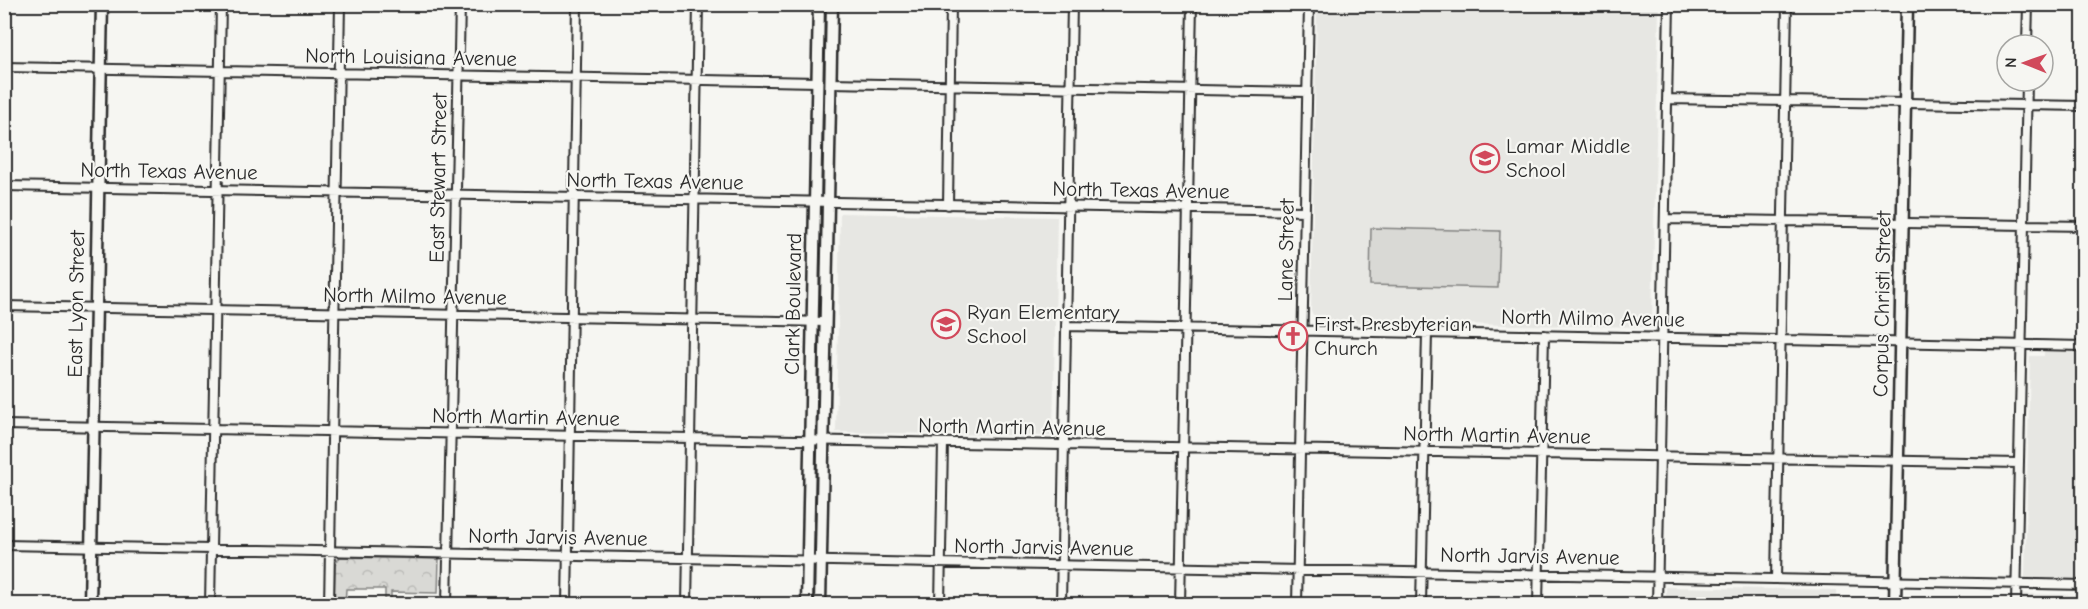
<svg xmlns="http://www.w3.org/2000/svg" width="2088" height="609" font-family="'Comic Neue',sans-serif">
	<defs>
		<pattern id="park-crowns" width="20" height="18" patternUnits="userSpaceOnUse" patternTransform="scale(1.5)"><rect width="20" height="18" fill="#d9d9d5"/><path d="M2 6a3 3 0 1 1 6 0M12 15a3 3 0 1 1 6 0" fill="none" stroke="#babab7"/></pattern>
	</defs>
	<rect width="100%" height="100%" fill="#f6f6f2"/>
	<filter id="ink" filterUnits="userSpaceOnUse"><feTurbulence type="fractalNoise" baseFrequency=".0167" numOctaves="2"/><feDisplacementMap in="SourceGraphic" scale="12" xChannelSelector="R" yChannelSelector="G"/><feConvolveMatrix kernelMatrix="1 2 1 2 8 2 1 2 1" color-interpolation-filters="sRGB"/></filter>
	<g filter="url(#ink)">
		<!-- built -->
		<path fill="#e7e7e3" d="M1317 5H1659L1652 322 1648 327 1320 322 1311 312Z
			M840 213 1057 217 1053 436 836 432Z
			M2044 350 2083 351V579H2025L2030 356H2044Z
			M1666 587 1836 590V604H1666Z
			M2023 594 2083 595V604H2022Z"/>
		<!-- grass -->
		<path fill="#d9d9d5" stroke="#828280" stroke-width="1.5" d="M1371 228 1500 231 1498 288 1370 285Z"/>
		<!-- park -->
		<path fill="url(#park-crowns)" stroke="#828280" stroke-width="1.5" d="M340 557 439 559 438 593 391 592V604H385V589H346L345 604H334L335 564Z"/>
		<g fill="none" stroke-linecap="round" stroke-linejoin="round">
			<!-- minor casing -->
			<g stroke="#2b2b2b" stroke-width="12">
				<path id="minor" d="M2027 45 2028 4
					M4 67 817 82
					M830 83 1307 92
					M1667 99 2084 106
					M4 186 1305 211
					M948 205 951 4
					M1665 219 2084 226
					M4 306 826 322
					M1066 326 2084 346
					M4 425 2018 463
					M4 545 2084 585
					M1776 579 1787 4
					M210 604 221 4
					M329 604 340 4
					M447 604 460 4
					M567 604 577 4
					M687 604 698 4
					M940 604 943 443
					M1061 604 1072 4
					M1180 604 1192 4
					M1297 604 1309 4
					M1421 604 1427 333
					M1538 604 1544 335
					M1657 604 1669 4
					M2016 604 2027 81"/>
			</g>
			<!-- secondary casing -->
			<g stroke="#2b2b2b" stroke-width="15">
				<path id="secondary" d="M90 604 102 4
					M807 604 819 4
					M820 604 832 4
					M1895 604 1907 4"/>
			</g>
			<!-- minor -->
			<use href="#minor" stroke="#f6f6f2" stroke-width="8"/>
			<!-- secondary -->
			<use href="#secondary" stroke="#f6f6f2" stroke-width="10"/>
		</g>
	</g>
	<!-- icons -->
	<defs>
		<g id="school-ring" transform="scale(1.5)"><circle r="9.5" fill="#f6f6f2" stroke="#d1495b" stroke-width="1.5"/><path d="M0-5L7-2L0 1L-7-2ZM-4 1L0 2.5L4 1V4Q0 6-4 4Z" fill="#d1495b"/></g>
		<g id="church-ring" transform="scale(1.5)"><circle r="9.5" fill="#f6f6f2" stroke="#d1495b" stroke-width="1.5"/><path d="M-1.2-6h2.4v3.5h3.3v2.4h-3.3V6h-2.4V-.1h-3.3v-2.4h3.3Z" fill="#d1495b"/></g>
	</defs>
	<g fill-rule="evenodd">
		<use href="#school-ring" x="1485" y="158"/>
		<use href="#school-ring" x="946" y="324"/>
		<use href="#church-ring" x="1293" y="336"/>
	</g>
	<g text-anchor="middle" stroke-width="4.5" stroke-linejoin="round" paint-order="stroke">
		<!-- street labels -->
		<g font-size="21" fill="#2b2b2b" stroke="#f6f6f2">
			<text transform="translate(411 57) rotate(1)" y="7">North Louisiana Avenue</text>
			<text transform="translate(169 171) rotate(1)" y="7">North Texas Avenue</text>
			<text transform="translate(438 178) rotate(-89)" y="7">East Stewart Street</text>
			<text transform="translate(655 181) rotate(1)" y="7">North Texas Avenue</text>
			<text transform="translate(1141 190) rotate(1)" y="7">North Texas Avenue</text>
			<text transform="translate(1286 250) rotate(-89)" y="7">Lane Street</text>
			<text transform="translate(415 296) rotate(1)" y="7">North Milmo Avenue</text>
			<text transform="translate(76 304) rotate(-89)" y="7">East Lyon Street</text>
			<text transform="translate(793 304) rotate(-89)" y="7">Clark Boulevard</text>
			<text transform="translate(1882 304) rotate(-89)" y="7">Corpus Christi Street</text>
			<text transform="translate(1593 318) rotate(1)" y="7">North Milmo Avenue</text>
			<text transform="translate(526 417) rotate(1)" y="7">North Martin Avenue</text>
			<text transform="translate(1012 427) rotate(1)" y="7">North Martin Avenue</text>
			<text transform="translate(1497 435) rotate(1)" y="7">North Martin Avenue</text>
			<text transform="translate(558 537) rotate(1)" y="7">North Jarvis Avenue</text>
			<text transform="translate(1044 547) rotate(1)" y="7">North Jarvis Avenue</text>
			<text transform="translate(1530 556) rotate(1)" y="7">North Jarvis Avenue</text>
		</g>
		<!-- poi labels -->
		<g font-size="21" fill="#2b2b2b" stroke="#f6f6f2" text-anchor="start">
			<text x="1506" y="153">Lamar Middle<tspan x="1506" dy="24">School</tspan></text>
			<text x="967" y="319">Ryan Elementary<tspan x="967" dy="24">School</tspan></text>
			<text x="1314" y="331">First Presbyterian<tspan x="1314" dy="24">Church</tspan></text>
		</g>
	</g>
	<!-- margin -->
	<rect width="2088" height="609" fill="none" stroke="#f6f6f2" stroke-width="24"/>
	<rect x="12" y="12" width="2064" height="585" fill="none" stroke="#2b2b2b" stroke-width="2" filter="url(#ink)"/>
	<!-- north arrow -->
	<g transform="translate(2025 63) rotate(271)"><circle r="28" fill="#f6f6f2" stroke="#a5a5a2" stroke-width="1.5"/>
	<path d="M0-4.5L10 22L0 15L-10 22Z" fill="#d1495b"/>
	<text y="-9" font-size="16" font-weight="bold" text-anchor="middle" fill="#2b2b2b">N</text>
	</g>
</svg>
